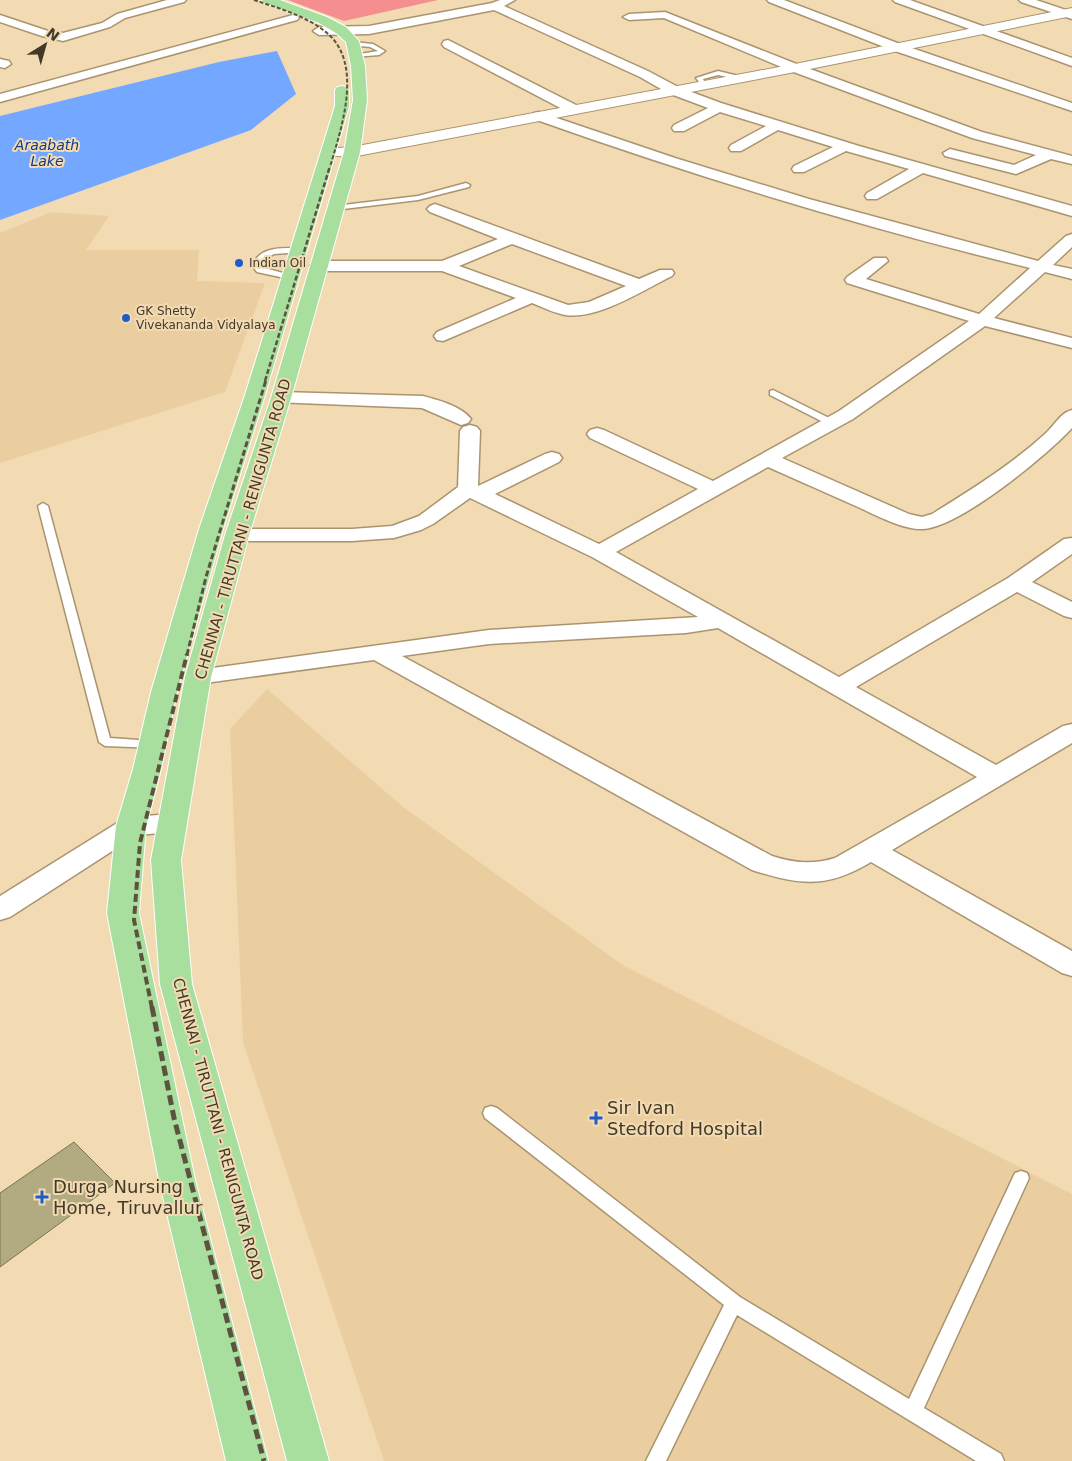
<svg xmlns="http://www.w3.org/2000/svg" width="1072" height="1461" font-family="'DejaVu Sans',sans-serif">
	<rect width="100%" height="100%" fill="#f2dab3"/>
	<!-- built -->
	<path fill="#eacea0" d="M51 212 109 216 86 250H199L197 281 265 283 225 392 0 463V233Z
		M267 689 403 807 621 964 1072 1194V1461H384L243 1042 230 729Z"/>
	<!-- green -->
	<path fill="#f58e8e" d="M288 0H438L344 21Z"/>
	<!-- water -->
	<path fill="#74a7ff" d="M277 51 296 94 251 130 0 220V116L219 62Z"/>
	<!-- building -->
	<path fill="#b2ab81" stroke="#7a744c" d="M74 1142 115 1183 0 1267V1193Z"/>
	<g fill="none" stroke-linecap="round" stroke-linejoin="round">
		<!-- service casing -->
		<g stroke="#aa946f" stroke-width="3">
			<path id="service" d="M353 42 373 44 385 51 379 55 354 57V55L378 51 370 47 351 45Z
				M718 71 743 77 744 78 741 80 718 75 703 79 706 85 703 87 696 78Z
				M466 183 470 185 469 187 418 200 335 210 331 208 335 206 418 196Z
				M299 248 303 250 302 252 274 254 262 261 261 267 294 276V280L257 272 253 267C257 246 283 248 299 248Z
				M773 390 835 421 837 423 832 426 829 425 770 395V391Z
				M43 503 48 506 110 738 153 741 157 742 159 745 157 748 105 746 99 742 38 506Z
				M491 1106 497 1108 740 1297 909 1399 1015 1173 1021 1171 1027 1173 1029 1178 924 1408 1001 1454 1004 1461H976L737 1315 666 1461H646L724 1305 485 1118 483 1113 485 1108Z"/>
		</g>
		<!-- minor casing -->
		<g stroke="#aa946f" stroke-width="3">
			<path id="minor" d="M167 0H186L184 2 125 18 110 27 63 41 42 36 0 22V15L48 31 63 33 102 23 117 14Z
				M500 0H515L504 6 648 71 678 87 721 103 859 146 1072 206V216L923 173 877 199H867L865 196 867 193 909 169 846 151 804 172H794L792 169 794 166 833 147 778 130 741 151H731L729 148 731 145 766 126 720 112 684 131H674L672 128 674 125 708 108 668 93 640 77 494 10 369 34 319 35 313 31 319 27 369 26 492 3Z
				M767 0H784L900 44 1072 103V111L892 50 769 2Z
				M893 0H910L1072 58V66L895 2Z
				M1019 0H1036L1072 12V19L1021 2Z
				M665 12 799 65 982 132 1072 156V164L1051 159 1016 174 945 156 943 153 950 149 1014 165 1036 155 972 138 791 71 664 18 629 20 623 17 629 14Z
				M293 15 297 16 299 18 297 20 0 102V94Z
				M448 40 578 106 580 109 578 112H568L444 47 442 44 444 41Z
				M0 59 9 61 11 64 5 68 0 67Z
				M539 112 675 158 809 199 1038 261 1066 236 1072 234V247L1053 265 1072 269V279L1045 272 994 318 1072 338V348L985 326 853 419 782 458 909 514 922 517 932 514C972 489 1011 465 1046 433 1055 425 1060 413 1072 410V428C1046 456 960 527 923 529 903 530 876 515 858 507 828 494 798 480 768 467L616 552 839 677 1008 578 1064 539 1072 538V554L1032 582 1072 602V618L1064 616 1017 592 856 687 996 765 1063 726 1072 724V743L892 850 1072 951V976L1062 973 871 862C826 889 800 885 752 870L374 660 198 684 190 682 186 677 190 672 198 670 489 630 698 617 592 557 470 498 433 524 421 530 394 538 352 541H237L229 540 226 535 229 530 237 529H352L392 526 419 516 458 487 460 431 463 427 470 425 477 427 480 431 478 486 545 454 552 452 559 454 562 458 559 462 495 494 599 544 698 489 590 438 587 434 590 430 597 428 604 430 713 481 839 411 969 321 847 283 845 280 847 277 874 258H886L888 261 866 279 979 314 1030 268C862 227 697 177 534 119L532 116 534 113ZM718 628 977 777 835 858C813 865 794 863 772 856L402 656 489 644 686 633Z
				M435 204 639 279 660 270H672L674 273 672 276C643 290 598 320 565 315 554 313 542 307 532 303L443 341 437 340 434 336 437 332 516 298 442 271H318L312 269 310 266 312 263 318 261H442L498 239 430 212 427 209 430 206ZM512 244 626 286 589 302 568 305 459 266Z
				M281 392 423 396C438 400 461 406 471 419L468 423 461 425 422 408 274 402 272 398 274 394Z
				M172 814 181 817 185 823 181 829 172 832 137 835 10 917 0 920V896L122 820 131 817Z"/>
		</g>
		<!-- tertiary casing -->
		<g stroke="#aa946f" stroke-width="2">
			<path id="tertiary" d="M1072 8V16L795 72 352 157 324 155 321 152 324 149 352 147 795 64Z"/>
		</g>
		<!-- trunk casing -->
		<g stroke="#fff" stroke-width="2">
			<path id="trunk" d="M262 0H280L327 17 346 27 359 41 365 66 367 100 360 152 291 398 249 535 211 677 181 860 192 984 329 1461H287L160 984 151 860 185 677 225 535 271 398 344 152 353 100 351 66 346 42 336 33 319 23 264 3Z
				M342 86 347 87 349 90V106L265 395 223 529 177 692 161 769 146 826 139 913 195 1180 268 1461H226L159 1180 107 913 116 826 133 769 151 692 199 529 245 395 335 106V90L337 87Z"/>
		</g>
		<!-- service -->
		<use href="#service" fill="#fff" fill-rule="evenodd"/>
		<!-- minor -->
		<use href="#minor" fill="#fff" fill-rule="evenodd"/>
		<!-- tertiary -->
		<use href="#tertiary" fill="#fff" fill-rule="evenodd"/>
		<!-- trunk -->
		<use href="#trunk" fill="#a8de9e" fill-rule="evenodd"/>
		<!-- rail-far4 -->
		<path stroke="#5d523e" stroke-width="2" stroke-dasharray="4 2" stroke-linecap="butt" d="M254 0C278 8 307 16 327 33 364 64 341 129 330 167"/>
		<!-- rail-far3 -->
		<path stroke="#5d523e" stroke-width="2.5" stroke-dasharray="5 2.5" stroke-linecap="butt" d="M265 381 330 166"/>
		<!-- rail-far2 -->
		<path stroke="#5d523e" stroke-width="3" stroke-dasharray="6 3" stroke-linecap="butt" d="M187 655 206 577 266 380"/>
		<!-- rail-far1 -->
		<path stroke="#5d523e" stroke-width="4" stroke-dasharray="8 4" stroke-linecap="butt" d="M152 1008 134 920 140 843 187 654"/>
		<!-- rail -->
		<path stroke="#5d523e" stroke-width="5" stroke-dasharray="10 5" stroke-linecap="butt" d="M152 1007 174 1118 264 1461"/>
	</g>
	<!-- markers -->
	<g fill="#1e5cc8" stroke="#f2dab3" stroke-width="2">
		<circle cx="239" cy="263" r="5"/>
		<circle cx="126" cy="318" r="5"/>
		<path d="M593.5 1110.5h5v5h5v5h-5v5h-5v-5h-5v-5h5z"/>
		<path d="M39.5 1189.5h5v5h5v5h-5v5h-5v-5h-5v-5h5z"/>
	</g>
	<g text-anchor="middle" stroke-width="4" stroke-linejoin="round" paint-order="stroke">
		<!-- far-poi labels -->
		<g font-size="12" fill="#423929" stroke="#f2dab3" text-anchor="start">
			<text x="249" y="267">Indian Oil</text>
			<text x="136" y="315">GK Shetty<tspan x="136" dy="14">Vivekananda Vidyalaya</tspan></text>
		</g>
		<!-- far-water labels -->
		<g font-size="14" font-style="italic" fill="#0f3c87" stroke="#f2dab3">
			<text x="47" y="150">Araabath<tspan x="47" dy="16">Lake</tspan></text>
		</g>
		<!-- street labels -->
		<g font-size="15" fill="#423929" stroke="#f2dab3">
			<text transform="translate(243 529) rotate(-74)" y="5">CHENNAI - TIRUTTANI - RENIGUNTA ROAD</text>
			<text transform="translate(218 1129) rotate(75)" y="5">CHENNAI - TIRUTTANI - RENIGUNTA ROAD</text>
		</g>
		<!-- near-poi labels -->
		<g font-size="18" fill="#423929" stroke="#f2dab3" text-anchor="start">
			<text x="607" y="1114">Sir Ivan<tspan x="607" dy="21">Stedford Hospital</tspan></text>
			<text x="53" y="1193">Durga Nursing<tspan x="53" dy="21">Home, Tiruvallur</tspan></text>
		</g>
	</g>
	<!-- north arrow -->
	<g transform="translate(45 45) rotate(37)" stroke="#f2dab3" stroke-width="4" paint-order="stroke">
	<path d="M0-4L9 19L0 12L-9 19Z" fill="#423929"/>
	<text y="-8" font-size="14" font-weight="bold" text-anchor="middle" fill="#423929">N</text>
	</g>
</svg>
